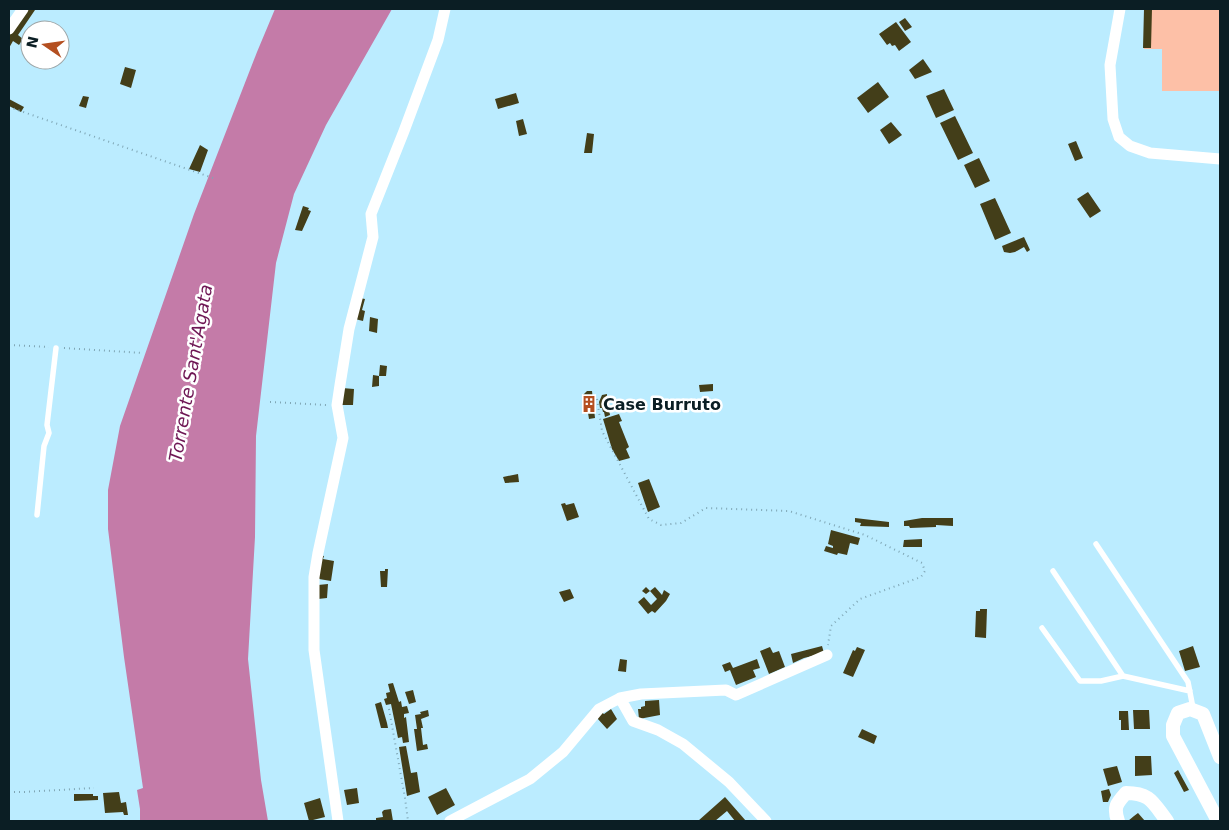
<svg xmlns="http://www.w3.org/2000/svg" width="1229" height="830" font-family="'DejaVu Sans',sans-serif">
	<rect width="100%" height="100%" fill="#bbecff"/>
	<!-- green -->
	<path fill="#fdc0a7" d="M1144 9H1220V91H1162V49H1144Z"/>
	<!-- water -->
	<path fill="#c47ba8" d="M275 9H392L326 125 294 194 276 263 256 436 255 537 248 659 261 780 268 821H140V809L137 790 143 788 124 657 108 529V490L120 426 194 214 257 52Z"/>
	<!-- building -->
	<path fill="#433e19" d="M29 9 35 10 18 35 23 39 19 45 13 41 9 48V32Z
		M1144 9H1152L1151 48H1143Z
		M905 18 912 27 905 31 899 22Z
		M896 22 911 42 899 51 895 45 892 46 890 43 887 45 879 34Z
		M923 59 932 72 915 79 909 70Z
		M125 67 136 70 131 88 120 84Z
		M878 82 889 97 868 113 857 98Z
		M944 89 954 110 936 118 926 96Z
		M516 93 519 103 498 109 495 99Z
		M83 96 89 97 86 108 79 106Z
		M9 99 24 107 21 112 9 106Z
		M955 116 973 153 958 160 940 123Z
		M523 119 527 134 519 136 516 121Z
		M891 122 902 135 889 144 880 130Z
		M587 133 594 134 592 153H584Z
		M1076 141 1083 158 1075 161 1068 144Z
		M200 145 208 150 200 172 189 169Z
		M979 158 990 181 975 188 964 165Z
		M1088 192 1101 211 1090 218 1077 199Z
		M995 198 1011 233 995 240 980 204Z
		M303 206 309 208 308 210 311 211 302 231 295 230Z
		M1024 237 1030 250 1027 252 1024 247 1015 252 1010 253 1004 252 1002 246Z
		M360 298 365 299 362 310 365 311 363 321 355 319Z
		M370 317 378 319 377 333 369 331Z
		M380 365 387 366 386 376H379V386L372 387 373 375 379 376Z
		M713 384V391L700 392 699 385Z
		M342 388 354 389 353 405H339Z
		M587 391H592L595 418 589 419 588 413H586L583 395Z
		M607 394 606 411 609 410 610 415 605 417 604 412H603L602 408H600L599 402 602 395Z
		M619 414 622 421 619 422 629 447 626 449 630 458 619 461 612 449 603 419Z
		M518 474 519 482 505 483 503 477Z
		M649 479 660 507 648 512 638 483Z
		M565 503 566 505 574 503 579 517 567 521 561 504Z
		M855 518 889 522V527L860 526 861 523 855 522Z
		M922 518H953V526L936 525V527L910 528 909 526H904V521Z
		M831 530 860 538 858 545 850 543 847 555 838 553 837 555 824 551 826 546 833 548V546L828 544Z
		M922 539V547H903L904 540Z
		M319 555 324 556 323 559 334 561 331 581 319 579Z
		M385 569H388L387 587H381L380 571H385Z
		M328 584 327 598 318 599V585Z
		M646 587 650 591 655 587 662 595 664 590 670 594 666 601 655 613 652 611 648 614 638 602 644 597 651 605 657 599 650 591 646 594 642 591Z
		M570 589 574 598 564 602 559 592Z
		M980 609H987L986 638 975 637 976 611H980Z
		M822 646 824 653 804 658 793 663 791 654Z
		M1193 646 1200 667 1185 671 1179 651Z
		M770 647 773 653 779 651 785 667 769 674 760 651Z
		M857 647 865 650 853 677 843 673 853 650 855 651Z
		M620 659 627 660 626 672 618 671Z
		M757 659 760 668 753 670 756 677 736 685 730 670 725 672 722 665 730 662 733 668Z
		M393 683 399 702 401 701 402 707 407 706 409 713 404 714V718L406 717 409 742 403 743 402 737 398 738 391 704 386 705 384 699 387 698 386 693 390 692 388 684Z
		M413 690 416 702 409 704 405 692Z
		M659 700 660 715 639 719 638 709H641V707L645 706V701Z
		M381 702 387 723 388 728H381L375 704Z
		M611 709 617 719 607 729 597 718 601 712 604 714Z
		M428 710 429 716 421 719 423 728H421L423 745 427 744 428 749 417 751 414 729H417L415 715 421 714 420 712Z
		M1133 710H1149L1150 729H1134Z
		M1119 711H1128L1129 730H1121V720H1119Z
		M862 729 877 736 874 744 858 737Z
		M406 746 411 773 417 772 420 792 407 796 399 747Z
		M1135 756H1151L1152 775 1135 776Z
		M1117 766 1122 782 1108 786 1103 769Z
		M1178 770 1189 790 1184 792 1174 773Z
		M357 788 359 803 347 805 344 790Z
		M446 788 455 805 437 815 428 797Z
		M1109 789 1111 795 1108 802H1103L1101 791Z
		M119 792 121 803 126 802 128 815H124L123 812 105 813 103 793Z
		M74 794H93V796H98V800L74 801Z
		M725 797 746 821H735L727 811 715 821H698Z
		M320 798 325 817 309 821 304 803Z
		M391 809 393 821H376V818L383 817 382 812 384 810Z
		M1138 813 1145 821H1128L1134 816Z"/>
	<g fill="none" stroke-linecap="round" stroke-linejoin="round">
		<!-- path -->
		<path stroke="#7fa6b5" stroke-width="2" stroke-dasharray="1 4" stroke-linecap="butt" d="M9 107 213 178
			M9 345 49 347
			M64 348 143 353
			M597 399 602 431 649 519 661 525 681 523 706 508 789 511 865 535 922 563 925 571 921 577 860 599 831 626 828 645
			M270 402 327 405
			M389 709 405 798 408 821
			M9 792H23L94 788"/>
		<!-- service -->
		<path stroke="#fff" stroke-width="5.5" d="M37 515 44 446 49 433 47 425 56 348
			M1096 544 1188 682 1193 708
			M1053 571 1123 676
			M1042 628 1080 681H1101L1123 676 1190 691"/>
		<!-- minor -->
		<path stroke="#fff" stroke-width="11" d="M1120 9 1110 65 1113 119 1119 137 1130 146 1150 153 1220 159
			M9 29 23 9
			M620 698 641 694 726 690 736 695 827 655
			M338 821 314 650V577L318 553 343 438 337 405 340 385 349 329 373 237 371 214 404 131 438 40 445 9
			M450 821 530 779 563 752 599 709 620 698 633 721 658 730 683 744 729 782 766 821"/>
		<!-- tertiary -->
		<path stroke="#fff" stroke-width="14" d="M1118 821C1113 807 1117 803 1126 793 1151 793 1153 803 1167 821
			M1218 821 1173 736V725L1178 713 1190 709 1203 714 1220 757"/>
	</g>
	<!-- icons -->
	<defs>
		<g id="building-bare" transform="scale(1.35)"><path d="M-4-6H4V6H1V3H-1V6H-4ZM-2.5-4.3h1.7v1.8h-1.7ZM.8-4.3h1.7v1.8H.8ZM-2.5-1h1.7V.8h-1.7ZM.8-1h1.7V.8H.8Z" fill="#b44f20" stroke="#fff" stroke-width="2.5" paint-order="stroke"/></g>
	</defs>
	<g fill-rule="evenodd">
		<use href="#building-bare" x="589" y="404"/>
	</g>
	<g text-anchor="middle" stroke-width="5" stroke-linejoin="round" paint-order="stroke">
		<!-- poi labels -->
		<g font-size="16" font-weight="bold" fill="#0b1e24" stroke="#fff" text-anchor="start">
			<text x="603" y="410">Case Burruto</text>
		</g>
		<!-- water labels -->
		<g font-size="18" font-style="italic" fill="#6e1654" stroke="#fff">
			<text transform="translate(191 373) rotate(-80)" y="6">Torrente Sant'Agata</text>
		</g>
	</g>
	<!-- border -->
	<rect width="1229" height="830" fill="none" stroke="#0b1e24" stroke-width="20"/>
	<!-- north arrow -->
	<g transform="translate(45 45) rotate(283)"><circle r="24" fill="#ffffff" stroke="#9da5a7"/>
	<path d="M0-4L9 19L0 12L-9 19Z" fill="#b44f20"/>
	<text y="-8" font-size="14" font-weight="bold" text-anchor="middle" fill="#0b1e24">N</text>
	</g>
</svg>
